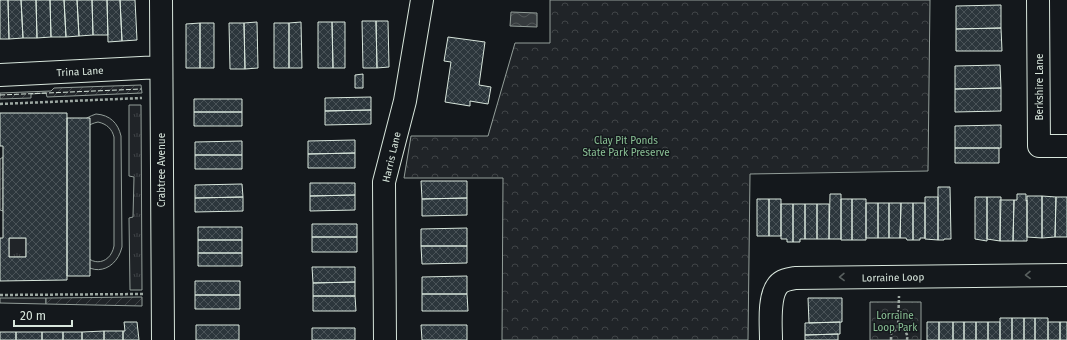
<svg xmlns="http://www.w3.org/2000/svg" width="1067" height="340" font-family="'Fira Sans',sans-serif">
	<defs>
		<pattern id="grass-tufts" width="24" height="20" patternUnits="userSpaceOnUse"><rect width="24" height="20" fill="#202428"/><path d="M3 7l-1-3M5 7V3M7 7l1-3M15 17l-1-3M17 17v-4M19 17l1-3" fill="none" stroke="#404447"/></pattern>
		<pattern id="park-crowns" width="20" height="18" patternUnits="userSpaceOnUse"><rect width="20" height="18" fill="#202428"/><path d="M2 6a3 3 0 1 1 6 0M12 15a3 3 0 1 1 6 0" fill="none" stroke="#404447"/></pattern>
		<pattern id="garden-furrows" width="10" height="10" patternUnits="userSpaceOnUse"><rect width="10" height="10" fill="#202428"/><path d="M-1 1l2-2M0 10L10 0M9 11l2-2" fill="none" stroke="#404447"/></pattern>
		<pattern id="water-waves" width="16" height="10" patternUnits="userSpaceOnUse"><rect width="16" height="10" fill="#363b3e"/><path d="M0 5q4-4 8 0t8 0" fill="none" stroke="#525759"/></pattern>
		<pattern id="building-cross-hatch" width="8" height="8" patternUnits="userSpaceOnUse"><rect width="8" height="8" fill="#2c363c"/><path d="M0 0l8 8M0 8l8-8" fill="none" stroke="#4a5358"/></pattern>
	</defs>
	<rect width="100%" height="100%" fill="#14181c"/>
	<!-- grass -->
	<path fill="url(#grass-tufts)" stroke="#939e99" d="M129 105H141L142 290H130L129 218 133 217 134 177 129 176Z
		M9 238H26V257H9Z
		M0 298H46V304L0 303Z"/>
	<!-- park -->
	<path fill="url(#park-crowns)" stroke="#939e99" d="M550 0H930L928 171 750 174 748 340H502L503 178H404L411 136H488L515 43H550Z
		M870 302H921V340H870Z"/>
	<!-- garden -->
	<path fill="url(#garden-furrows)" stroke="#939e99" d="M141 85 142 93 47 97 46 93 31 94V98L0 99V93L51 91 54 88Z
		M3 157V211L0 210V159Z
		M142 297V306L46 304V298Z"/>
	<!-- pitch -->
	<path fill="#202428" stroke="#939e99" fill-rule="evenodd" d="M96 114C110 115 118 123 121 136L122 247C115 276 82 278 75 248L74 136C77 124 84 118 96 114ZM98 122C107 124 112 129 114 137V246C110 267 86 267 81 246V138C83 128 89 124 98 122Z"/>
	<!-- water -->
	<path fill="url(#water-waves)" stroke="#939e99" d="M511 12 537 13V27L510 26Z"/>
	<!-- building -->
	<path fill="url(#building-cross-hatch)" stroke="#d8e6dc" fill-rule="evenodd" d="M0 0H8L9 39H0Z
		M8 0H21L23 38 9 39Z
		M21 0H36L37 38H23Z
		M36 0H50L51 37 37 38Z
		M50 0H64L66 37H51Z
		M64 0H77L79 36 66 37Z
		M77 0H92L93 35 79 36Z
		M92 0H107L108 35H93Z
		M107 0H120L122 41 108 42Z
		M120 0H135L137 40 122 41Z
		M1001 5V28L956 29V6Z
		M362 21H376L377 68H363Z
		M376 21H388L389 67 377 68Z
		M257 22 258 68 245 69 244 23Z
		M301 22 302 68H289V23Z
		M318 22H332L333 68H318Z
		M332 22H345V68H333Z
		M200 23H214V68H200Z
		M200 23V68H186V24Z
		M229 23H244L245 69H230Z
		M274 23H289V68H274Z
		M1001 28 1002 51H956V29Z
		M448 37 485 42 479 85 491 87 488 104 470 101V106L445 102 451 62 444 61Z
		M1000 65 1001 88 955 89V66Z
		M363 74V88H355V75Z
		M1001 88V111L955 112V89Z
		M371 97V110L325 111V98Z
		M194 99H242V112H194Z
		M371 110V124L325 125V111Z
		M194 112H242V126H194Z
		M0 113H67V280L0 281V238H3V146H0ZM9 238H26V257H9Z
		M67 118H90V276H67Z
		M1001 125V148H955V126Z
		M355 140V153L308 154V141Z
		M242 141V155H195V142Z
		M955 148H999V163H955Z
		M355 153V168H308V154Z
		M195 155H242V169H195Z
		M421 181H467V198L422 199Z
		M310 183H355V195L310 196Z
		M242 184 243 197 195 198V185Z
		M938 187H950L951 239H944V240H938Z
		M830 194H841V239H829Z
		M1017 194H1026V201L1027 200V241H1013L1014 200H1017Z
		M355 195V210L310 211V196Z
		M1027 196H1042V238L1027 237Z
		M1042 196 1056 197 1055 237 1042 238Z
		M243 197V211L195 212V198Z
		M925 197H938V240L925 239Z
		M975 197H987V241L975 239Z
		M987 197H1001L1000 241 987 239Z
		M1056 197H1067V237H1055Z
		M467 198V215L422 216V199Z
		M757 199H769V236H757Z
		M769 199H781V236H769Z
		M841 199H852V240H841Z
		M852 199H866V240H852Z
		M1000 200H1014L1013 241H1000Z
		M866 203H878V238H866Z
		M878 203H889V238H878Z
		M889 203H901L900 238H889Z
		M901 203H913V240H907L906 238H900Z
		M913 203H925V238H920V240H913Z
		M781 204H793V242H787V239H781Z
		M793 204H805V239H800V242H793Z
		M805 204H817V239H805Z
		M817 204H829V239H817Z
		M312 224H357V237H312Z
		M198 227H242V240H198Z
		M467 228V246H421V229Z
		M312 237H357V252H312Z
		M198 240H242V253H198Z
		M421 246H467V263L422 264Z
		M198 253H242V266H198Z
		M312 267H355V282L313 283Z
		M467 276V294H422V277Z
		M195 281H240V295H195Z
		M355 282V296H313V283Z
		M422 294H467L468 311H422Z
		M195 295H240V309H195Z
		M313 296H355L356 311H313Z
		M808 298H842V322L809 323Z
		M1000 318H1012V340H1000Z
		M1012 318H1024V340H1012Z
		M1024 318H1035V340H1024Z
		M1035 318H1048V340H1035Z
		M124 322H137L139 340H123V331H125Z
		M840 322V334L805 335V323Z
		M927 322H939V340H927Z
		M939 322H953V340H939Z
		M953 322H964V340H953Z
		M964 322H976V340H964Z
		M976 322H988V340H976Z
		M988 322H1000V340H988Z
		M1048 322H1060V340H1048Z
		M1060 322H1067V340H1060Z
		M196 325H239V340H196Z
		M421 325H467V340H422Z
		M312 328H355V340H312Z
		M104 331H123V340H104Z
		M104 331V340H82V332Z
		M0 332H16V340H0Z
		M16 332H42V340H16Z
		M42 332H63V340H42Z
		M63 332H82V340H63Z
		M838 334V340H805V335Z"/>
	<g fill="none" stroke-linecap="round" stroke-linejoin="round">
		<!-- minor casing -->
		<g stroke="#d8e6dc" stroke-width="24">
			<path id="minor" d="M161 0 163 340
				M1038 0 1039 146H1067
				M0 75 161 67
				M385 340 384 182 405 101 422 0
				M771 340C771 325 768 297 778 285 782 280 789 279 795 278L1067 275"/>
		</g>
		<!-- path -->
		<path stroke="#9da8a2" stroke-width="2.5" stroke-dasharray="3 2" stroke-linecap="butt" d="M0 104 142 98
			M0 295 143 294
			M898 328 899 296
			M891 340V333L898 328C905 329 908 333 907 340"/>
		<!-- minor -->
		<use href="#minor" stroke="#14181c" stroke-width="22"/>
		<!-- fence -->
		<path stroke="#d8e6dc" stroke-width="1" stroke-dasharray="5 2" stroke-linecap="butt" d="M0 95 141 89"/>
	</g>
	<!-- one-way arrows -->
	<defs><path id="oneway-chevron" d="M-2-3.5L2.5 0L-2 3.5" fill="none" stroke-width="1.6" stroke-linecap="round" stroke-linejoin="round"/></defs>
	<g stroke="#59605f">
		<use href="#oneway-chevron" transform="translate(1028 275) rotate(179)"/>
		<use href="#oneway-chevron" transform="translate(842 277) rotate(179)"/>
	</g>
	<g text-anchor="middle" stroke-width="3" stroke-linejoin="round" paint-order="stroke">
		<!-- street labels -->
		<g font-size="10" fill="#d8e6dc" stroke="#14181c">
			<text transform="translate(80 71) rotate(-3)" y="4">Trina Lane</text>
			<text transform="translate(1039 87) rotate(-90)" y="4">Berkshire Lane</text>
			<text transform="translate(391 157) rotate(-77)" y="4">Harris Lane</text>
			<text transform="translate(161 170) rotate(-90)" y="4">Crabtree Avenue</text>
			<text transform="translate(893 277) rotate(-1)" y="4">Lorraine Loop</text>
		</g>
		<!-- park labels -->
		<g font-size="10" fill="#8ac095" stroke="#14181c">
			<text x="626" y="144">Clay Pit Ponds<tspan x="626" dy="12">State Park Preserve</tspan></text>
			<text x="895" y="319">Lorraine<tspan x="895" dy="12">Loop Park</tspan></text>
		</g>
	</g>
	<!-- scale -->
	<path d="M14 320v6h58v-6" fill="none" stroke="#d8e6dc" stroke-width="2"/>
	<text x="20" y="320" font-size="12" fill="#d8e6dc" stroke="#14181c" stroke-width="3" paint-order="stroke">20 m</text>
</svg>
